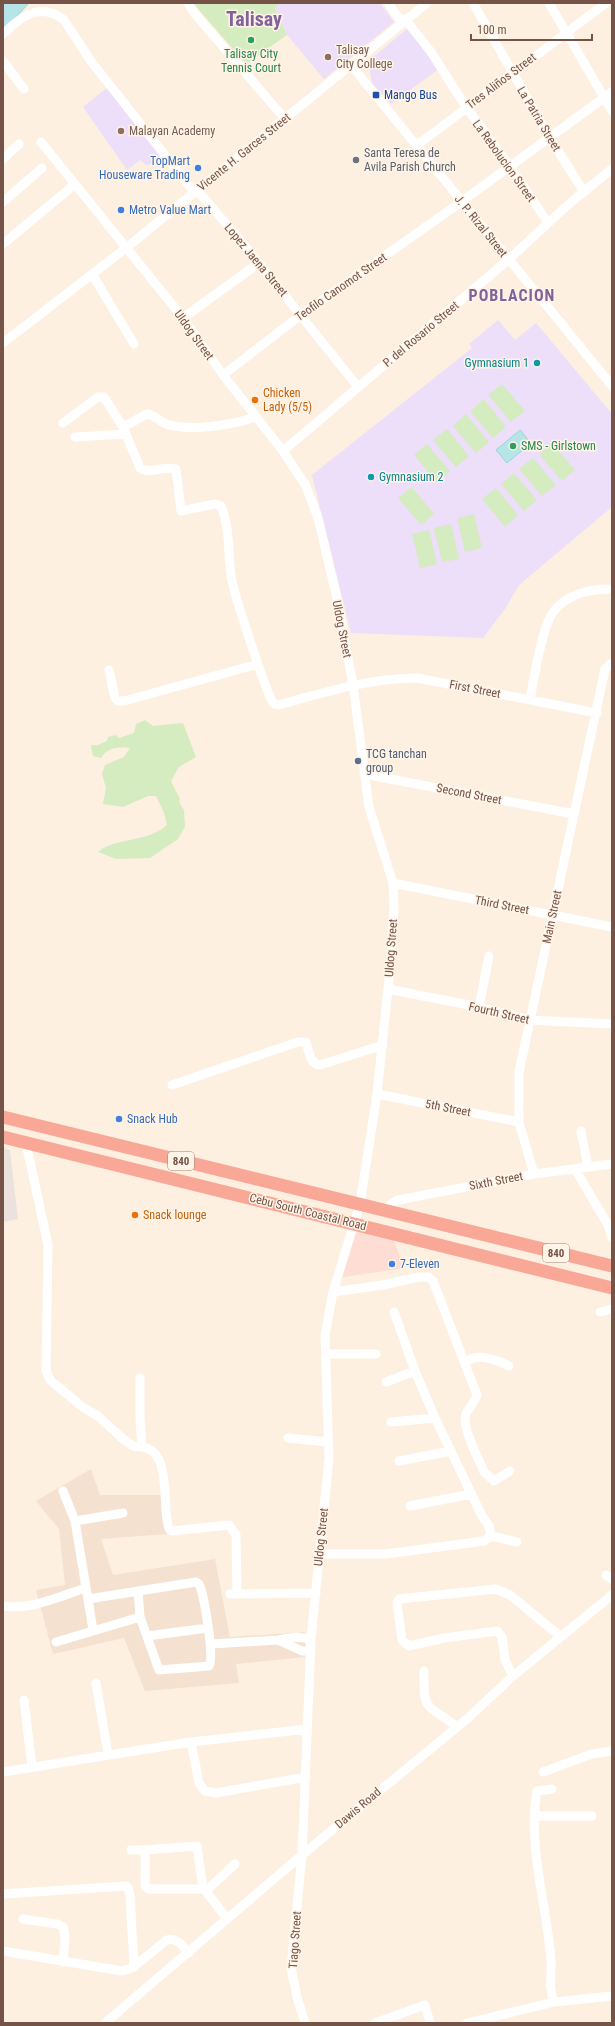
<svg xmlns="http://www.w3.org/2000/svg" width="615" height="2026" font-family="'Roboto Condensed',sans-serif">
	<rect width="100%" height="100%" fill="#fdf0e1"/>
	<!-- residential -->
	<path fill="#f5e1d0" d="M91 1469 100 1495H163L167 1534 101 1539 113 1575 215 1559 230 1637 305 1632V1657L236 1664 239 1683 145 1691 124 1638 53 1654 36 1590 65 1585 59 1529 36 1501Z"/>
	<!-- commercial -->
	<path fill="#feddd5" d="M361 1230 392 1237 405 1268 338 1278 355 1233Z"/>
	<!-- industrial -->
	<path fill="#ebe2dd" d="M3 1148 10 1150 18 1219 3 1222Z"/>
	<!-- education -->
	<path fill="#eddef9" d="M280 3H380L394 22 324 79 287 35 275 7Z
		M408 28 439 69 391 104 372 83 369 66 373 57Z
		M109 86 162 155 147 166 140 160 127 170 83 107Z
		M498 320 515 340 536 323 612 414V507L519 585 505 609 483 638 351 633 312 475 472 348 469 344Z"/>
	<!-- green -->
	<path fill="#d5ebc0" d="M193 3H280L275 8 287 35 246 64Z
		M502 384 525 411 511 422 488 395Z
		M484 399 506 427 493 438 470 411Z
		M466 414 489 442 476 453 453 426Z
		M447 429 469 456 456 467 433 440Z
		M552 443 575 470 562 481 539 454Z
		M427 444 450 471 437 483 414 455Z
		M533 458 556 485 542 496 519 469Z
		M514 473 537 500 524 511 501 484Z
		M412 487 434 514 421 525 398 498Z
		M496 488 518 515 505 527 482 499Z
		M474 514 482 548 465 552 457 518Z
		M451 524 459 559 442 562 434 528Z
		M429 530 437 564 420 568 412 534Z
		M145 720 153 726 183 723 196 757 179 767 171 781 180 799 179 802 184 810 185 827 178 839 150 858 116 859 98 852C116 837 147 843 167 825L164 813 156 796H148L123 807 103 804 106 788 102 774 105 765 124 757 130 748C120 746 106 748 101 758L93 756 91 745H98L107 741 108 737 116 735 119 738 134 733 136 724Z"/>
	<!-- water -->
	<path fill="#b6e4e7" stroke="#9bd5d9" d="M3 3H29L3 31Z
		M520 430 531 443 507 463 496 450Z"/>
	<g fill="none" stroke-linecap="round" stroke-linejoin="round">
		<!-- minor -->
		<path stroke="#fff" stroke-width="9" d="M188 3 195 14 285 119
			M388 3 402 23
			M473 3 550 138 584 192
			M549 3 612 111
			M405 19 431 52 466 107 510 166 548 223
			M3 34C20 17 41 1 64 20L90 60 194 192
			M3 61 24 89
			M351 65 612 386
			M41 142 183 318 223 375 283 451 306 486 318 518 336 594 353 685 369 807 393 883 394 910 389 979 377 1094 360 1204 333 1292 325 1335 329 1458 311 1639 302 1855 291 1968 297 1997 305 2023
			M416 146 606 3
			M3 159 19 144
			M197 190 246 247 358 387
			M3 202 42 168
			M3 244 74 185
			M92 274 134 344
			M183 318 259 263
			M3 343 126 248 427 3
			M223 375 301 315 461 202 612 92
			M63 423 98 397H104L123 427 140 468C149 475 165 465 176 469L181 511 215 504 221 506C230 527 228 554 231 576 233 591 267 696 274 704L278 705C324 693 369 678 417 678L597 713
			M123 427 147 414C156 415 160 423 169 425 195 431 231 425 256 417
			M75 437 126 434
			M283 451 508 260 570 203 612 169
			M109 670 115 698 118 701H124L258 664
			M530 699C534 679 542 625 554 611 568 593 591 589 612 589
			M364 774 574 814
			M393 883 612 927
			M388 989 479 1007 530 1020 612 1024
			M479 1007 489 956
			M172 1085 298 1042H306C309 1051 310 1065 320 1065L383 1045
			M377 1094 519 1122
			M581 1131 588 1167
			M26 1143 48 1245 46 1371 51 1381 84 1408 98 1416 123 1439 133 1446 142 1447
			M575 1169 608 1225 612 1237
			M534 1174 519 1122V1072L605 669 612 663
			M385 1211 391 1204 398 1200 534 1174 612 1164
			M333 1292 383 1285 419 1277H428L433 1281 477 1395C475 1402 469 1407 466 1414 461 1427 479 1459 484 1472L494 1481 510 1471
			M394 1312 415 1371 435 1418 482 1516 489 1526 491 1536
			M600 1312 612 1309
			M326 1354H376
			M465 1363C476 1352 497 1360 509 1366
			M140 1378V1418L142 1447C173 1451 161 1507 169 1529L172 1531 229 1525 236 1535 237 1594
			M386 1382 415 1371
			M391 1422 435 1418
			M288 1438 328 1442
			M399 1461 451 1451
			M63 1491 75 1521 93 1630
			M410 1506 471 1494
			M75 1521 123 1513
			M491 1536 517 1542
			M319 1554H386L484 1541 491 1536
			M606 1575 612 1579
			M230 1594 316 1593
			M88 1599 196 1582 199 1584C204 1594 215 1659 209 1666L159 1670 140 1617 138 1591
			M3 1606C31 1610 59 1597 85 1588
			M147 1636 208 1628
			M278 1640 302 1651H310
			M56 1642 140 1617
			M211 1644 278 1640 297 1637 311 1639
			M424 1671C423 1711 425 1703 456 1726
			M513 1676 505 1660 502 1637 497 1631 444 1638 409 1646 402 1640 397 1603 399 1599 496 1589 510 1595 561 1637
			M96 1683 108 1754
			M24 1700 32 1767
			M191 1742 199 1783 205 1791 216 1793 306 1777
			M3 1772 191 1742 307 1729
			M543 1772 592 1754 612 1751
			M552 1789 537 1791C527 1847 547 1904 551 1961 552 1977 548 1985 554 2002
			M535 1816H592
			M131 1850H145
			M203 1889 197 1846 145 1850V1886L148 1889H203L206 1891 227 1919
			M206 1891 235 1864
			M3 1894 126 1886 128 1888 130 1895 134 1967
			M23 1919 57 1924 63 1927 65 1937 63 1962
			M3 1951 122 1971 132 1968 167 1940C177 1937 183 1946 189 1953
			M105 2023 302 1855 468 1718 513 1676 612 1595
			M375 2023 425 2005 430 2023
			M467 2023 554 2002 612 1996"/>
		<!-- highway -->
		<path stroke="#f9a796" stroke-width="13" d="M3 1117 612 1266
			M3 1137 612 1288"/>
	</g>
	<!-- markers -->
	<g fill="#2e9e5b" stroke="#fff4e8" stroke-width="1.5">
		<circle cx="251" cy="40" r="4"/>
		<circle cx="513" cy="446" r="4"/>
	</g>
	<g fill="#8d6e63" stroke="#fff4e8" stroke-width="1.5">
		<circle cx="328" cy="57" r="4"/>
		<circle cx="121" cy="131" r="4"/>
	</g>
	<rect fill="#1a4fb4" stroke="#fff4e8" stroke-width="1.5" x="372" y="91" width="8" height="8" rx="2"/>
	<circle fill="#6b7280" stroke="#fff4e8" stroke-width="1.5" cx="356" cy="160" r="4"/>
	<g fill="#3f7fe0" stroke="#fff4e8" stroke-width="1.5">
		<circle cx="198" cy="168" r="4"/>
		<circle cx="121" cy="210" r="4"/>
		<circle cx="119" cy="1119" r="4"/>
		<circle cx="392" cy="1264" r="4"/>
	</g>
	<g fill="#0f9aa8" stroke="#fff4e8" stroke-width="1.5">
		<circle cx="537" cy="363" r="4"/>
		<circle cx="371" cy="477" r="4"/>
	</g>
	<g fill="#e8710a" stroke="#fff4e8" stroke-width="1.5">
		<circle cx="255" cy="400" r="4"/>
		<circle cx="135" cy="1215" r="4"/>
	</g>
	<circle fill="#5c6f8a" stroke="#fff4e8" stroke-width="1.5" cx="358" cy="761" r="4"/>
	<g text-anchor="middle" stroke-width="3" stroke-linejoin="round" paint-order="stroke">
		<!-- shield labels -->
		<g fill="#fff4e8" stroke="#9e8377" stroke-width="1">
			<rect x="168" y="1152" width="26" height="18" rx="3"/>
			<rect x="543" y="1244" width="26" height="18" rx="3"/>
		</g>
		<g font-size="11" font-weight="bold" fill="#755347">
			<text x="181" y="1165">840</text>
			<text x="556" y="1257">840</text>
		</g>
		<!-- education labels -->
		<g font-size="12" fill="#785e54" stroke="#fff4e8" text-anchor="start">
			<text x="336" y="54">Talisay<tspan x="336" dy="14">City College</tspan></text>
			<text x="129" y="135">Malayan Academy</text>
		</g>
		<!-- leisure labels -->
		<g font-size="12" fill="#27864d" stroke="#fff4e8">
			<text x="251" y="58">Talisay City<tspan x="251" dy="14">Tennis Court</tspan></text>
			<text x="521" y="450" text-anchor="start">SMS - Girlstown</text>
		</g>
		<!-- street labels -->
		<g font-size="12" fill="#755347" stroke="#fff4e8">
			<text transform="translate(501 81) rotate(-37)" y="4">Tres Aliños Street</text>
			<text transform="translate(539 119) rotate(59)" y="4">La Patria Street</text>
			<text transform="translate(244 152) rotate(-39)" y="4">Vicente H. Garces Street</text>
			<text transform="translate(504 161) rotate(54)" y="4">La Rebolucion Street</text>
			<text transform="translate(481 226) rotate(51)" y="4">J. P. Rizal Street</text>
			<text transform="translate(256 260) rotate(50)" y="4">Lopez Jaena Street</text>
			<text transform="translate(341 287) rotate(-35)" y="4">Teofilo Canomot Street</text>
			<text transform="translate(421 334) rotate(-40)" y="4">P. del Rosario Street</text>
			<text transform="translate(194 335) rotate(54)" y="4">Uldog Street</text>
			<text transform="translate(342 629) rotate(79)" y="4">Uldog Street</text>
			<text transform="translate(475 689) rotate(11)" y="4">First Street</text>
			<text transform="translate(469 794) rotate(11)" y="4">Second Street</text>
			<text transform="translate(502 905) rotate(11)" y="4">Third Street</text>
			<text transform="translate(552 917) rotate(-78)" y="4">Main Street</text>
			<text transform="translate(391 948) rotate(-86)" y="4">Uldog Street</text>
			<text transform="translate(499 1013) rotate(13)" y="4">Fourth Street</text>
			<text transform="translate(448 1108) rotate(11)" y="4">5th Street</text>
			<text transform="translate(496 1181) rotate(-11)" y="4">Sixth Street</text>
			<text transform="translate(308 1212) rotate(14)" y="4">Cebu South Coastal Road</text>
			<text transform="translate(321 1537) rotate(-84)" y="4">Uldog Street</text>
			<text transform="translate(358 1808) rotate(-40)" y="4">Dawis Road</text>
			<text transform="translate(295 1940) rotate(-86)" y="4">Tiago Street</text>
		</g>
		<!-- transit labels -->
		<g font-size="12" fill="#164399" stroke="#fff4e8" text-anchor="start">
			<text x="384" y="99">Mango Bus</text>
		</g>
		<!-- worship labels -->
		<g font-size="12" fill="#5b616d" stroke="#fff4e8" text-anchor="start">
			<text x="364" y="157">Santa Teresa de<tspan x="364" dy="14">Avila Parish Church</tspan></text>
		</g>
		<!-- shop labels -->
		<g font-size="12" fill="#366cbe" stroke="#fff4e8" text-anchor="start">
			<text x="190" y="165" text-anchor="end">TopMart<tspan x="190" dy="14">Houseware Trading</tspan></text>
			<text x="129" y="214">Metro Value Mart</text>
			<text x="127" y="1123">Snack Hub</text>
			<text x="400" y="1268">7-Eleven</text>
		</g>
		<!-- culture labels -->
		<g font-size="12" fill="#0d838f" stroke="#fff4e8" text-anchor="end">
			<text x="529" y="367">Gymnasium 1</text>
			<text x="379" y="481" text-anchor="start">Gymnasium 2</text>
		</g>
		<!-- food labels -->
		<g font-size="12" fill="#c56008" stroke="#fff4e8" text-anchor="start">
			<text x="263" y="397">Chicken<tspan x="263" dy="14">Lady (5/5)</tspan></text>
			<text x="143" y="1219">Snack lounge</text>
		</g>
		<!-- service labels -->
		<g font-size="12" fill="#4e5e75" stroke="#fff4e8" text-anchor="start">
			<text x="366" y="758">TCG tanchan<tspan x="366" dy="14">group</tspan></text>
		</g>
		<!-- district labels -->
		<g font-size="16" font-weight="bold" letter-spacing="1" fill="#826399" stroke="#fff4e8">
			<text x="512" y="301">POBLACION</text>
		</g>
		<!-- town labels -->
		<g font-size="20" font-weight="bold" fill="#826399" stroke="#fff4e8">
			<text x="254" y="26">Talisay</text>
		</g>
	</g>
	<!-- border -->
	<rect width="615" height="2026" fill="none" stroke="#755347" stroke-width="8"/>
	<!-- scale -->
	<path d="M471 34v6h121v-6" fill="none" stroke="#755347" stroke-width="2"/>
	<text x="477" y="34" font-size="12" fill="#755347" stroke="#fff4e8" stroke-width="3" paint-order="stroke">100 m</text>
</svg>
